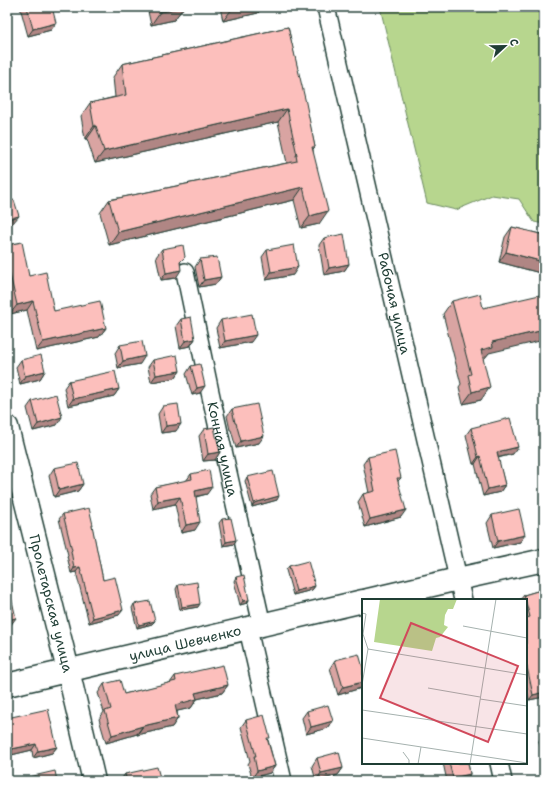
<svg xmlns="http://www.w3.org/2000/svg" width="551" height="788" font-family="'Shantell Sans',sans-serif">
	<rect width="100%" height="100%" fill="#fff"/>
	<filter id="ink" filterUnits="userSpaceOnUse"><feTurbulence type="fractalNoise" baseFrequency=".025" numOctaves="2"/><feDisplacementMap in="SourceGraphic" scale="8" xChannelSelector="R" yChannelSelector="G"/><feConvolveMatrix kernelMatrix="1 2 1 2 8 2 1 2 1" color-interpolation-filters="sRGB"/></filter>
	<g filter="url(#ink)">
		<!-- green -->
		<path fill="#b7d68e" stroke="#6b8a61" d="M380 7H544V224L534 222 519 199 492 195 456 210 427 203Z"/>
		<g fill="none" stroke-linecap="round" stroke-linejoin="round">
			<!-- street casing -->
			<g stroke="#1f3d34" stroke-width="20">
				<g id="street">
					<path id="s1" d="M326 7 463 600"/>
					<path id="s2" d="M185 272 210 392 262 625"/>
					<path d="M248 629 283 781"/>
					<path d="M499 763 503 781"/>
				</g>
			</g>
			<!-- secondary casing -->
			<g stroke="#1f3d34" stroke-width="25">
				<g id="secondary">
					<path id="s3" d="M7 427 68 670 94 781"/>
					<path d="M368 600 458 579 544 560"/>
					<path id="s4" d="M7 685 363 601"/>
				</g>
			</g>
			<!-- street -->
			<use href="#street" stroke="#fff" stroke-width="17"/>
			<!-- secondary -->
			<use href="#secondary" stroke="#fff" stroke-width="22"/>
		</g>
		<!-- wall -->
		<path fill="#d9a4a2" stroke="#1f3d34" d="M20 7H52L51 30 28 36Z
			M147 7H184L174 20 151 25Z
			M220 7H262L258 13 223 21Z
			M288 27 315 147 313 149 319 224 301 228 294 200 109 245 100 213 109 200 287 163 278 122 95 163 87 139H85L81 116 90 103 115 97 113 77 122 64Z
			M512 227 544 235V274L499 262 505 237Z
			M324 238 349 264 344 271 324 275 319 245Z
			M7 245 54 311 106 328 99 337 36 351 27 310 10 314 7 300Z
			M162 249 181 262 176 278 161 280 156 257Z
			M267 250 293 275 266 280 262 257Z
			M200 259 221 277 216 284 199 287 195 267Z
			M452 301 489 353 484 359H483L481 400 463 404 459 387 461 384 443 314Z
			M181 319 195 339 190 346 180 348 176 326Z
			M221 320 251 342 220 348 216 328Z
			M120 345 140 364 118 368 115 353Z
			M21 360 45 371 40 379 20 384 16 367Z
			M153 360 180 371 175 378 151 382 148 367Z
			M191 366 200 393 192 395 186 374Z
			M69 381 119 389 114 396 68 406 64 388Z
			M32 401 57 425 33 431 27 408Z
			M163 406 176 431 161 433 158 414Z
			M232 409 259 443 236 448 231 430H230L227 416Z
			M471 428 513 454 498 458 505 485 500 492 483 496 475 464H473L466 435Z
			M204 429 220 452 215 460 203 461 199 436Z
			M368 457 401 478 398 481 401 517 365 527 358 502 363 494 369 493 363 464Z
			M54 468 83 484 78 491 54 497 49 476Z
			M191 474 207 494 196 497 195 530 181 533 175 504 153 509 150 494 155 487 186 481Z
			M247 477 277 500 252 507 245 481Z
			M63 514 92 527 103 580 119 615 89 623 76 572 71 573 67 556 68 555 59 519Z
			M492 515 520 542 493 548 487 523Z
			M222 519 236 540 234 544 223 546 219 523Z
			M289 566 315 586 312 590 293 595 286 570Z
			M236 577 249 600 247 603 240 605 234 581Z
			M178 585 198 607 180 610 176 589Z
			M544 589V697L529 700 526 684V600H520L524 595Z
			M134 604 152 624 137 628 132 608Z
			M335 660 361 688 338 695 330 668Z
			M175 676 228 685 222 693 197 699 191 708 177 711 178 718 172 727 137 735V734L106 743 99 719 104 712 98 693 104 684 124 694 170 683Z
			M307 711 333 721 328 728 306 734 302 718Z
			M7 718 57 747 52 753 33 758 32 750 7 756Z
			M246 720 268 740 275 766 270 773 252 778 248 764 250 761 241 727Z
			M544 734V762L539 741Z
			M317 758 343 768 338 775 316 781 312 766Z
			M443 763H468L470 774 466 781H447Z
			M125 774 161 781H120Z"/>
		<!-- shaded-wall -->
		<path fill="#b08684" stroke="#1f3d34" d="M184 7 174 20 151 25 160 12Z
			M240 7H262L258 13 223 21 232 9Z
			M56 23 51 30 28 36 33 29Z
			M287 109 278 122 95 163 104 151Z
			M94 126H96L87 139H85Z
			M303 187 294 200 109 245 118 232Z
			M328 211 319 224 301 228 310 216Z
			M19 216 13 223 7 225V219Z
			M506 252 544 262V274L499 262Z
			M349 264 344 271 324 275 329 268Z
			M298 267 293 275 266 280 271 272Z
			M181 270 176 278 161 280 166 273Z
			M221 277 216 284 199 287 204 280Z
			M33 301 27 310 10 314 17 305Z
			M106 328 99 337 36 351 43 342Z
			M544 330V340L489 353 484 359 472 362 481 350 492 342Z
			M256 335 251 342 220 348 225 341Z
			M195 339 190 346 180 348 185 341Z
			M145 356 140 364 118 368 123 361Z
			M45 371 40 379 20 384 25 376Z
			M180 371 175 378 151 382 156 375Z
			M205 386 200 393 192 395 197 388Z
			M490 387 481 400 463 404 472 392Z
			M119 389 114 396 68 406 73 399Z
			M62 417 57 425 33 431 38 424Z
			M181 424 176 431 161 433 166 426Z
			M264 436 259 443 236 448 241 441Z
			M518 447 513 454 492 459 497 452Z
			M220 452 215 460 203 461 208 454Z
			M480 456 475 464H473L478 457Z
			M83 484 78 491 54 497 59 490Z
			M505 485 500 492 483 496 488 489Z
			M212 487 207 494 189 498 195 491Z
			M279 496 277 500 252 507 254 503Z
			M180 497 175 504 153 509 158 501Z
			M406 510 401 517 365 527 370 519Z
			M200 522 195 530 181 533 186 525Z
			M525 535 520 542 493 548 498 541Z
			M236 540 234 544 223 546 226 542Z
			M80 567 76 572 71 573 74 568Z
			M315 586 312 590 293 595 296 591Z
			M249 600 247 603 240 605 243 601Z
			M200 604 198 607 180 610 182 607Z
			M123 610 119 615 89 623 93 618Z
			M16 618 7 630V620Z
			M155 621 152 624 137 628 139 625Z
			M363 682V686L361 688 338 695 343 687Z
			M228 685 222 693 197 699 191 708 169 713 175 705 195 693Z
			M544 692V697L529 700 533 695Z
			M178 718 172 727 137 735 143 726Z
			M333 721 328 728 306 734 311 727Z
			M143 726 137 734 106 743 112 735Z
			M36 744 32 750 7 756V750Z
			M57 747 52 753 33 758 38 751Z
			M275 766 270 773 252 778 257 771Z
			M343 768 338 775 316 781 321 773Z
			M470 774 466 781H451L453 778Z"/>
		<!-- building -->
		<path fill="#fcbfbc" stroke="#1f3d34" d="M27 7H52L56 23 33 29Z
			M159 7H183L160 12Z
			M231 7H240L232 9Z
			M288 27 306 103 315 147H312L328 211 310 216 303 187 118 232 109 200 297 161 296 155H297L287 109 104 151 96 126H94L90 103 126 95 122 64Z
			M14 200 19 216 7 219V202Z
			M512 227 544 235V262L506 252Z
			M344 234 349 264 329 268 324 238Z
			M22 242 29 276 46 272 54 311 100 301 106 328 43 342 33 301 17 305 7 261V245Z
			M183 245 185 257 180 262 181 270 166 273 162 249Z
			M294 245 298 267 271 272 267 250Z
			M217 257 221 277 204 280 200 259Z
			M480 294 483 308 544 294V330L492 342 493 347 481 350 490 387 472 392 468 375 471 374 452 301Z
			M252 314 256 335 225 341 221 320Z
			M191 317 195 339 185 341 181 319Z
			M142 341 145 356 123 361 120 345Z
			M41 355 45 371 25 376 21 360Z
			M177 355 180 371 156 375 153 360Z
			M200 364 205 386 197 388 191 366Z
			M115 371 119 389 73 399 69 381Z
			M56 394 62 417 38 424 32 401Z
			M178 404 181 424 166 426 163 406Z
			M257 404 264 436 241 441 236 423H235L232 409Z
			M510 418 518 447 497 452 505 485 488 489 480 456 478 457 471 428Z
			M214 427 220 452 208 454 204 429Z
			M395 451 401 478H397L406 510 370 519 363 494 375 491 368 457Z
			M78 463 83 484 59 490 54 468Z
			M209 470 212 487 195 491 200 522 186 525 180 497 158 501 155 487 192 479 191 474Z
			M273 471 279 496 254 503 247 477Z
			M89 508 93 525H92L103 580 115 577 123 610 93 618 80 567 74 568 71 551 72 550 63 514Z
			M519 509 525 535 498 541 492 515Z
			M231 518 236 540 226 542 222 519Z
			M308 561 315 586 296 591 289 566Z
			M244 575 249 600 243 601 236 577Z
			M197 582 200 604 182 607 178 585Z
			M9 588 16 618 7 620V589Z
			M544 589V627H543L544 632V692L533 695 526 662V648H527L526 645V618L530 617 524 595Z
			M150 601 155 621 139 625 134 604Z
			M359 654 363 668V682L343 687 335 660Z
			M223 665 228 685 195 693 197 699 175 705 178 718 143 726 112 735 105 711 111 709 104 684 120 680 124 694 176 681 175 676Z
			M328 705 333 721 311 727 307 711Z
			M48 709 57 747 38 751 36 744 7 750V718Z
			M264 715 270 738H267L275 766 257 771 254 756H256L246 720Z
			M339 752 343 768 321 773 317 758Z
			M449 763H468L470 774 453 778Z
			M157 767 161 781H127L125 774Z
			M55 771 57 781H12Z"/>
	</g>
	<g text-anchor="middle" stroke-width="3" stroke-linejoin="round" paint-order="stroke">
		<!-- street labels -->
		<g font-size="14" fill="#1f3d34" stroke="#fff">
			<text dy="5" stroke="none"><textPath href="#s1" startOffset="304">Рабочая улица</textPath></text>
			<text dy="5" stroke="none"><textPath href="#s2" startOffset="181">Конная улица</textPath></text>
			<text dy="5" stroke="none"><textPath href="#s3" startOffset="182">Пролетарская улица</textPath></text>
			<text dy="5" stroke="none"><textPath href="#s4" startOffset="183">улица Шевченко</textPath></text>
		</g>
	</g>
	<!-- overview -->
	<g transform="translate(362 599)">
		<rect width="165" height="165" fill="#fff"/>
		<path d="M18 0H95L91 10H86L83 16 82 26 86 28 78 38 74 39 70 52 12 43Z" fill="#b7d68e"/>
		<path fill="none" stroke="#a5b1ae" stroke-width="1" d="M0 14 4 15 1 35 6 50 0 86M101 27 165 39M6 50 165 76M66 89 118 98M118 100 165 107M0 111 165 135M0 139 165 164M41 153 47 161V165M56 165 59 148M108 165 134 0"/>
		<path fill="#d1495b" fill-opacity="0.15" stroke="#d1495b" stroke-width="2" d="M49 24 156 67 126 143 18 99Z"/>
		<rect width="165" height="165" fill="none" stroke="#1f3d34" stroke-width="2"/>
	</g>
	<!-- margin -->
	<rect width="551" height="788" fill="none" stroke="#fff" stroke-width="24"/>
	<rect x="12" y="12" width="527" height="764" fill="none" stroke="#1f3d34" stroke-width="1.5" filter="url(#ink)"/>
	<!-- north arrow -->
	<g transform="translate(505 46) rotate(68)" stroke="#ffffff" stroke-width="3" paint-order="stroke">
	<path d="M0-3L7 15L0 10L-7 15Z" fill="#1f3d34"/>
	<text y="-6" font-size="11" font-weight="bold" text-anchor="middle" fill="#1f3d34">С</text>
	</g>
</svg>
